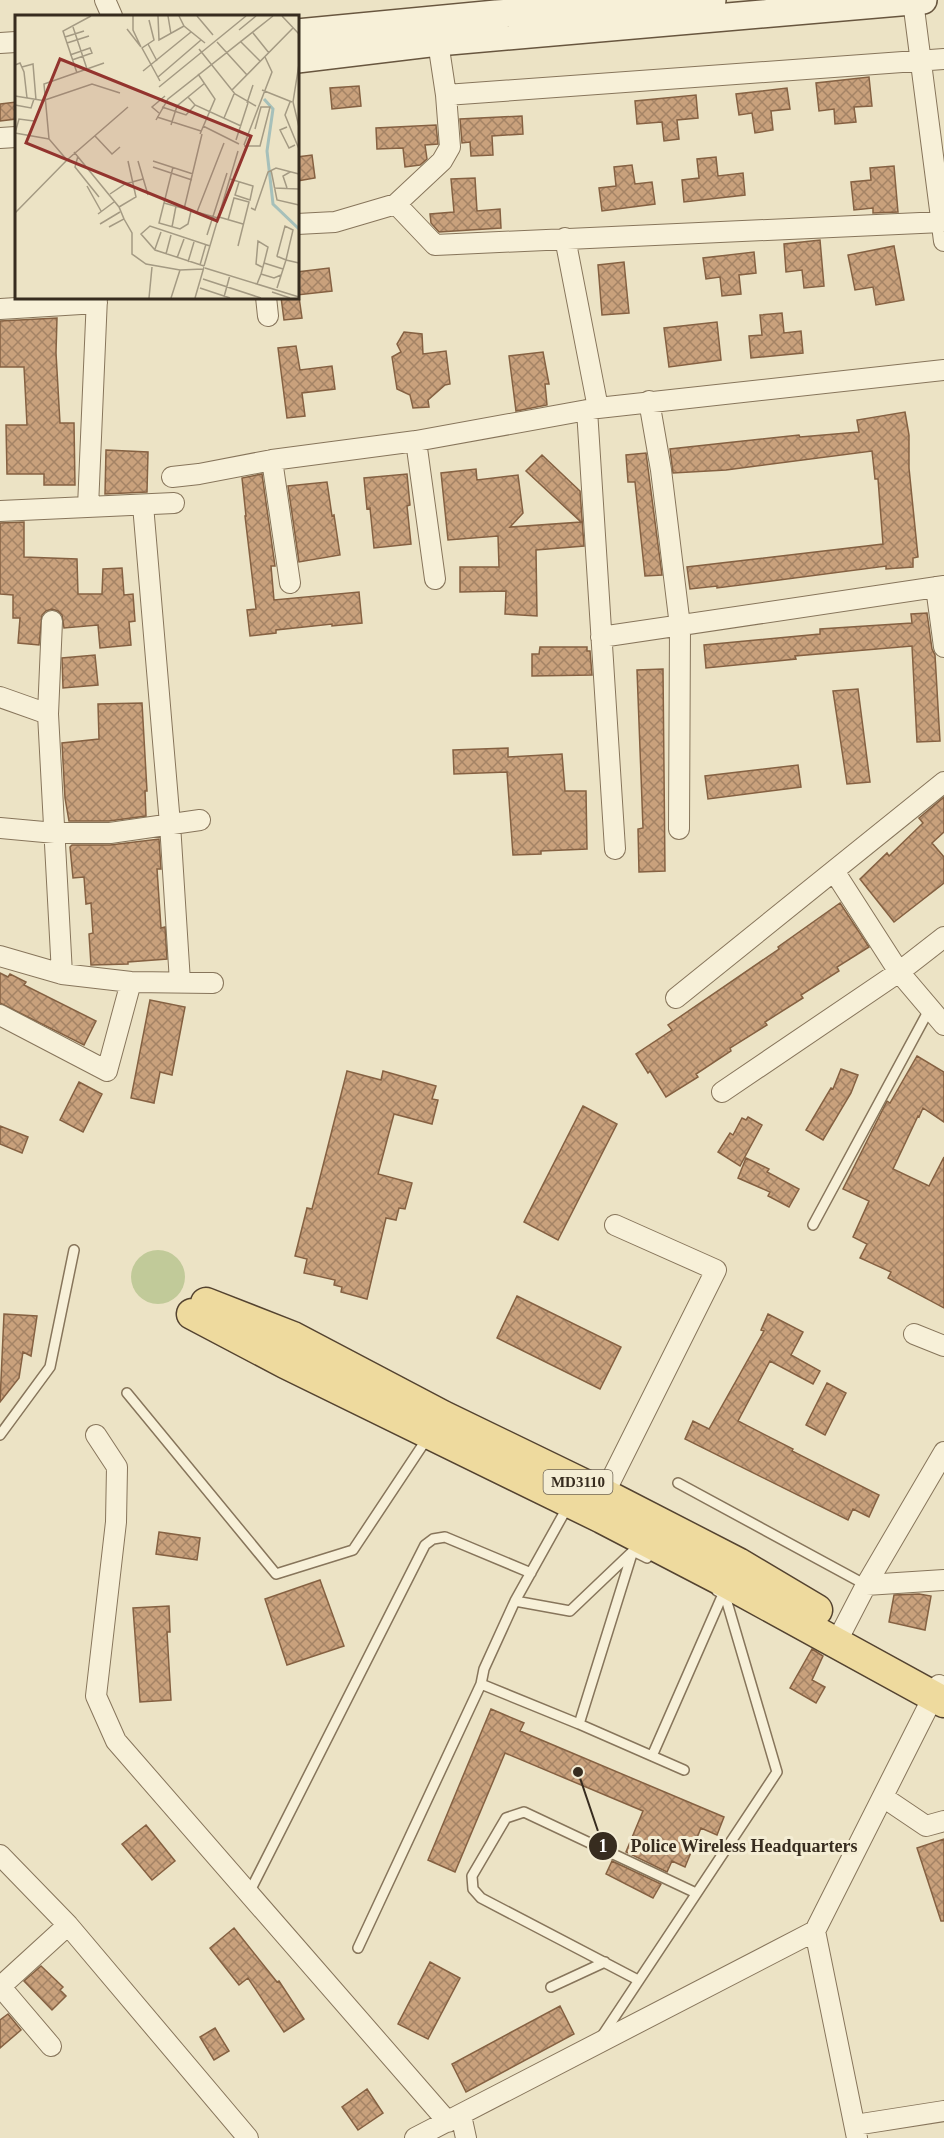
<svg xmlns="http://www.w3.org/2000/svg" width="944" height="2138" font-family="Georgia,serif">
	<defs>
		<pattern id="building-cross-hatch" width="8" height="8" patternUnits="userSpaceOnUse" patternTransform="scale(1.5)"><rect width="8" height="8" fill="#c9a17c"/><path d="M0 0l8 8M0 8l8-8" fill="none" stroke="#a48365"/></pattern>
	</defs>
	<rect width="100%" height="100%" fill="#ece3c5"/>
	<!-- green -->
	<path fill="#c1ca99" d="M131 1277a27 27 0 1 1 54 0a27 27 0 1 1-54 0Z"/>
	<!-- building -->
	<path fill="url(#building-cross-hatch)" stroke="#856142" stroke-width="1.5" d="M869 77 872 106 854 107 856 122 835 124 834 109 819 111 816 83Z
		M359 86 361 106 332 109 330 88Z
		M787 88 790 109 771 111 773 130 755 133 752 113 739 115 736 94Z
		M696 95 698 118 677 120 679 139 664 141 662 122 637 124 635 101Z
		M16 102V119L0 121V104Z
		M522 116 523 134 492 136 493 155 471 156 470 142 462 143 460 119Z
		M436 125 438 144 425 145 427 159 420 165 405 167 403 148 377 149 376 128Z
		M312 155 315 178 297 181V157Z
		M716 157 718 176 743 173 745 195 684 202 682 180 699 178 697 159Z
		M632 165 635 184 652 182 655 204 602 211 599 188 616 186 614 167Z
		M894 166 898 212 873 213V208L854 210 851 182 871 180 870 168Z
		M475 178 477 211 500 209 501 228 439 232 431 223 430 214 454 212 451 179Z
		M820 240 824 286 804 288 802 270 786 272 784 244Z
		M894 246 904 300 876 305 873 287 855 290 848 255Z
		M754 252 756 273 739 275 741 294 722 296 720 277 706 279 703 258Z
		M624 262 629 313 602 315 598 265Z
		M329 268 332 291 297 295V272Z
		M281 297H299L302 318 284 320Z
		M782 313 784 333 801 331 803 353 751 358 749 336 762 335 760 315Z
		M57 318 56 353 60 423H74L75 485H44V474H7L6 425H27L24 367H0V321Z
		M717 322 721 360 669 367 664 328Z
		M404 332 422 334 423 354 446 351 450 384 445 385 428 400 429 407 413 408 410 395 397 389 392 357 401 352 397 344Z
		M296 346 300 370 332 366 335 389 302 393 305 416 287 418 278 348Z
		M543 352 549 384H545L547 405 516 411 509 356Z
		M905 412 909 435V468L918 557 913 558V567L886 569V566L717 588V586L690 589 687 567 883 544 878 479H875L872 451 726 470 673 473 670 449 799 435 800 437 859 432 857 420Z
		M106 450 148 452 147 492 105 494Z
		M646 453 662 575 645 576 635 482H628L626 455Z
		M542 455 580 491 584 546 536 550 537 616 505 614 506 591 460 592V567H499L498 536 448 540 441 473 476 469 477 480 518 475 523 513 510 527 581 522 526 471Z
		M262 474 275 566H271L274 600 359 592 362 623 332 626V624L276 630V633L250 636 247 610 256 609 245 516H246L242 478Z
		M407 474 410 505 407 506 411 544 374 548 370 508 367 509 364 478Z
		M327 482 332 516 334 515 340 555 299 562 288 486Z
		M24 522V557L77 559 78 594H102L103 569 122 568 124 595 133 594 135 621 129 622 131 645 100 648 98 625 64 628 62 615 58 611 52 609 46 611 42 615 39 645 18 643 20 618H13V595L0 594V523Z
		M927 613 932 649 935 655 940 741 917 742 912 646 795 656 796 659 706 668 704 645 820 634V629L912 623 911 614Z
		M540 647H587V651H590L592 675 532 676V654H539Z
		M95 655 98 685 63 688 62 658Z
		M663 669 665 871 639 872 638 829 643 828 637 670Z
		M858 689 870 782 847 784 833 691Z
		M142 703 147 791H145L146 816 109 821H69L65 798 62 743 99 739 98 704Z
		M508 748V757L562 754 565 791H586L587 849 541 851V854L513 855 507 772 454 774 453 750Z
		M798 765 801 787 708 799 705 776Z
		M944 797V832L932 843 944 857V883L894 922 860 879 887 853 889 856 923 823 919 818Z
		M159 839 161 869H157L161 928 165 927 167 959 128 962V964L91 965 89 934 93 933 91 903 86 904 84 877 73 878 70 847 72 845H110Z
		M840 903 869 947 837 967 839 971 801 995 803 998 765 1022 767 1025 730 1048 731 1051 696 1074 698 1077 666 1097 650 1071 648 1073 636 1054 672 1030 668 1025 779 949 778 947Z
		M0 973 8 977 10 974 26 982 24 985 96 1021 84 1045 0 1003Z
		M150 1000 185 1007 172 1075 160 1072 154 1103 131 1098Z
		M917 1056 944 1072V1122L923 1108 919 1117 918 1116 893 1169 929 1186 944 1157V1308L888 1278 891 1272 860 1258 867 1244 853 1237 869 1201 843 1189 887 1101 890 1103Z
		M841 1069 858 1075 851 1093 823 1140 806 1130 831 1088 833 1089Z
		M347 1071 381 1080 383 1071 436 1086 432 1099 438 1100 432 1124 394 1114 378 1174 412 1183 405 1209 399 1208 396 1220 386 1218 367 1299 341 1292 342 1287 334 1285 335 1280 304 1273 307 1259 295 1256 307 1208 312 1209Z
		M79 1082 102 1094 83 1132 60 1120Z
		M583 1106 617 1124 558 1240 524 1222Z
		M748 1117 762 1125 740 1166 718 1152 730 1133 733 1135 742 1118 746 1120Z
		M0 1126 28 1137 22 1153 0 1144Z
		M746 1158 769 1169 767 1172 799 1189 789 1207 768 1196 770 1192 738 1178Z
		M517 1296 621 1347 600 1389 497 1338Z
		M4 1314 37 1316 31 1356 23 1352 19 1378 0 1402Z
		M768 1314 803 1332 791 1355 820 1371 813 1384 770 1361 738 1421 793 1449 792 1451 879 1495 869 1517 853 1509 848 1520 685 1439 693 1421 709 1429 764 1331 761 1330Z
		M827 1383 846 1393 825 1435 806 1425Z
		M159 1532 200 1538 197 1560 156 1554Z
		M320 1580 344 1646 287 1665 265 1599Z
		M919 1594 931 1596 925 1630 889 1622 894 1595Z
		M169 1606 170 1632H167L171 1700 140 1702 133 1608Z
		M812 1649 823 1656 812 1680 825 1687 816 1703 790 1688Z
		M491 1709 524 1723 520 1731 724 1817 717 1835 701 1828 685 1867 672 1861 667 1872 626 1852 643 1811 505 1753 455 1872 428 1860Z
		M146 1825 175 1861 152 1880 122 1844Z
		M944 1839V1921H941L917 1848Z
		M612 1861 661 1884 653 1898 606 1874Z
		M234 1928 277 1982 279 1981 304 2019 284 2032 248 1978 239 1985 210 1948Z
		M430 1962 460 1978 428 2039 398 2024Z
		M41 1966 63 1987 60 1990 66 1996 52 2010 24 1981Z
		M560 2006 574 2034 466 2092 452 2064Z
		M8 2014 21 2030 0 2048V2020Z
		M215 2028 229 2051 214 2060 200 2037Z
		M367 2089 383 2113 358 2130 342 2107Z"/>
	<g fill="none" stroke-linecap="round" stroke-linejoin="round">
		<!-- service casing -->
		<g stroke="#87755b" stroke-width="12">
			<path id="service" d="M813 1225 930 1008
				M127 1393 276 1574 353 1550 428 1437
				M0 1435 50 1367 74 1250
				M678 1483 866 1585
				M647 1558 633 1551 570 1611 515 1601 484 1669 481 1684 579 1724 684 1770
				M515 1601 568 1506
				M579 1724 632 1554
				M652 1756 723 1594 717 1591
				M249 1893 425 1545 433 1539 445 1537 531 1573
				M358 1948 481 1684
				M638 1980 481 1898 473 1889 472 1876 506 1818 524 1812 696 1893
				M551 1987 605 1962
				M602 2036 777 1772 724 1592"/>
		</g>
		<!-- minor casing -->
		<g stroke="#87755b" stroke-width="22">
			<path id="minor" d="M105 0 112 16
				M913 1 944 241
				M0 43 16 42
				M446 95 944 59
				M0 138 16 137
				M396 204 442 161 450 147 446 95 438 42
				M297 224 335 222 396 204 435 245 942 222
				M565 238 598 408
				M266 297 268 316
				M0 309 97 303
				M649 401 661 470 680 626 679 829
				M587 410 615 849
				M416 441 435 579
				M272 460 290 583
				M172 477 199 474 272 460 416 441 598 408 944 370
				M143 505 170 824 180 982
				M88 507 97 297
				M0 511 174 503
				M936 587 944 647
				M601 637 944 586
				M0 697 48 714 62 974
				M48 714 52 621
				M0 828 55 833H110L200 820
				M834 871 899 972 944 1025
				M0 956 62 974 131 982 213 983
				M676 998 944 782
				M0 1015 107 1071 131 982
				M722 1092 899 972 944 937
				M914 1334 944 1346
				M96 1435 117 1467 116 1522 96 1696 116 1741 448 2122
				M603 1506 604 1494 716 1270 615 1225
				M866 1585 944 1580
				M836 1643 866 1585 944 1452
				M883 1797 926 1826 944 1821
				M0 1855 68 1925 248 2138
				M815 1931 857 2138
				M0 1986 51 2046
				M0 1987 68 1925
				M461 2115 466 2138
				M855 2125 944 2111
				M415 2138 815 1931 939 1685"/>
		</g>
		<!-- secondary casing -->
		<g stroke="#68563f" stroke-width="30">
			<path id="secondary" d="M297 33 496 14 712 0
				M297 59 438 42 923 0"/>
		</g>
		<!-- primary casing -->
		<g stroke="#544330" stroke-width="33">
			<path id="primary" d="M206 1303 293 1337 443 1416 604 1494 738 1563 817 1610
				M192 1314 285 1363 602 1518 727 1583 944 1702"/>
		</g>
		<!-- service -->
		<use href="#service" stroke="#f7f0d8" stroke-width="9"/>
		<!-- minor -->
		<use href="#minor" stroke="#f7f0d8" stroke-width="20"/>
		<!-- secondary -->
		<use href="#secondary" stroke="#f7f0d8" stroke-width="27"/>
		<!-- primary -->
		<use href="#primary" stroke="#eeda9e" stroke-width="30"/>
	</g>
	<g text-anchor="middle" stroke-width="6" stroke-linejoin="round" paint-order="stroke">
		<!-- shield labels -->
		<rect fill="#f4edd4" stroke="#706655" stroke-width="1.5" x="543.5" y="1470" width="69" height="24" rx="4.5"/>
		<g font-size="15" font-weight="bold" fill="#372c1f">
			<text x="578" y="1487">MD3110</text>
		</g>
	</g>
	<!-- overview -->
	<g transform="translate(15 15)">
		<rect width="284" height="284" fill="#ece3c5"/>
		<path fill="none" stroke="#a6c0ba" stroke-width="3" d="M249 84 258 94 252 136 258 189 284 214"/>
		<path fill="none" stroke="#a49a83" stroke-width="1.5" d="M118 1V15L126 32M143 1 144 25 169 11M153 1 156 19M164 1 169 11 190 28M182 1 198 20M267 1 284 19M134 5 139 25 127 33 145 66M58 12 72 54M112 14 126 32M224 15 241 1M238 18 254 38M50 22 69 16M225 26 245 46M202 27 232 60M52 28 74 21M133 29 142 46M184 34 220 79 241 91M55 40 75 33 77 38 57 45M284 49 278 87 284 112M0 50 5 48 9 57 12 83M7 52 18 49 21 85M128 56 176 17M62 58 48 16 76 1M183 59 200 84 185 119M143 62 186 25M144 72 231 1M217 75 278 13M247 75 277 87M0 81 31 86M173 82 180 90 226 111M30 85 77 69 105 78M275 87 270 100 284 134M232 88 238 70M0 90 16 93 19 84M147 92 171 100 180 90M144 98 137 92 150 81M142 102 186 116M209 103 219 79M141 105 153 84 258 1M156 110 162 91 190 68M188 111 224 129M272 112 265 115 274 133 280 130M0 118 34 124M0 118 4 104 19 106M80 121 97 139 105 132M221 125 233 88M229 130 257 57 250 42M229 131H245L255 92H246L240 114M59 137 104 192 109 204 94 212M63 141 60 152 84 182M52 145 34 124 29 69 89 48M123 146 133 180M138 146 178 159M138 152 177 165M158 152 144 208 165 214 173 209 176 196M256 155 262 185 284 190M215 164 238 171 235 185 220 180 224 167M72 171 86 196M259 173 284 174M272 173 268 161 275 157M95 179 110 169 128 164M149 188 203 203M104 192 121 182 113 146M236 193 240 195 253 157 261 153 284 159M169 194 187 119M182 197 209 128M0 198 52 145 113 92M83 199 99 187M204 202 228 209M109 204 117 218V239L131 249 165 255 188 254M213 205 219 183 234 187 223 231M85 209 105 197M157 212 161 191M192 220 212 158M140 234 146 217M151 239 156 220M162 243 169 224M173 247 179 227M249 248 268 254M185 250 191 229M189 251 140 235 126 219 135 211 195 231M189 251 223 136M190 253 284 282M246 259 259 263 266 260M188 264 246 283M242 269 246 259 249 248 253 232 243 226 241 249 247 252M185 273 215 283M262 273 271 245 278 215 270 211 262 241 263 242H264L271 245 284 248M257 277 275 283M209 282 215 260M134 283 137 252M156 283 165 255M180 283 189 252"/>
		<path fill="#93342e" fill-opacity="0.15" stroke="#93342e" stroke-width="3" d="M45 44 236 121 202 206 11 128Z"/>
		<rect width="284" height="284" fill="none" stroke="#372c1f" stroke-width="3"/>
	</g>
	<!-- callouts -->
	<path fill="none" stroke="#372c1f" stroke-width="2" d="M578 1772L603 1846"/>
	<g fill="#372c1f" stroke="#f4edd4" stroke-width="2">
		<circle cx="578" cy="1772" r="6"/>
		<circle cx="603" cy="1846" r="15"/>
	</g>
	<g font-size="18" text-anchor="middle" font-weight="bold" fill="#fff">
		<text x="603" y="1852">1</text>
	</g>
	<g font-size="18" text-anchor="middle" font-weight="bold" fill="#372c1f" stroke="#f4edd4" stroke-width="6" stroke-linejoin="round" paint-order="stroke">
		<text x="744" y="1852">Police Wireless Headquarters</text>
	</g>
</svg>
